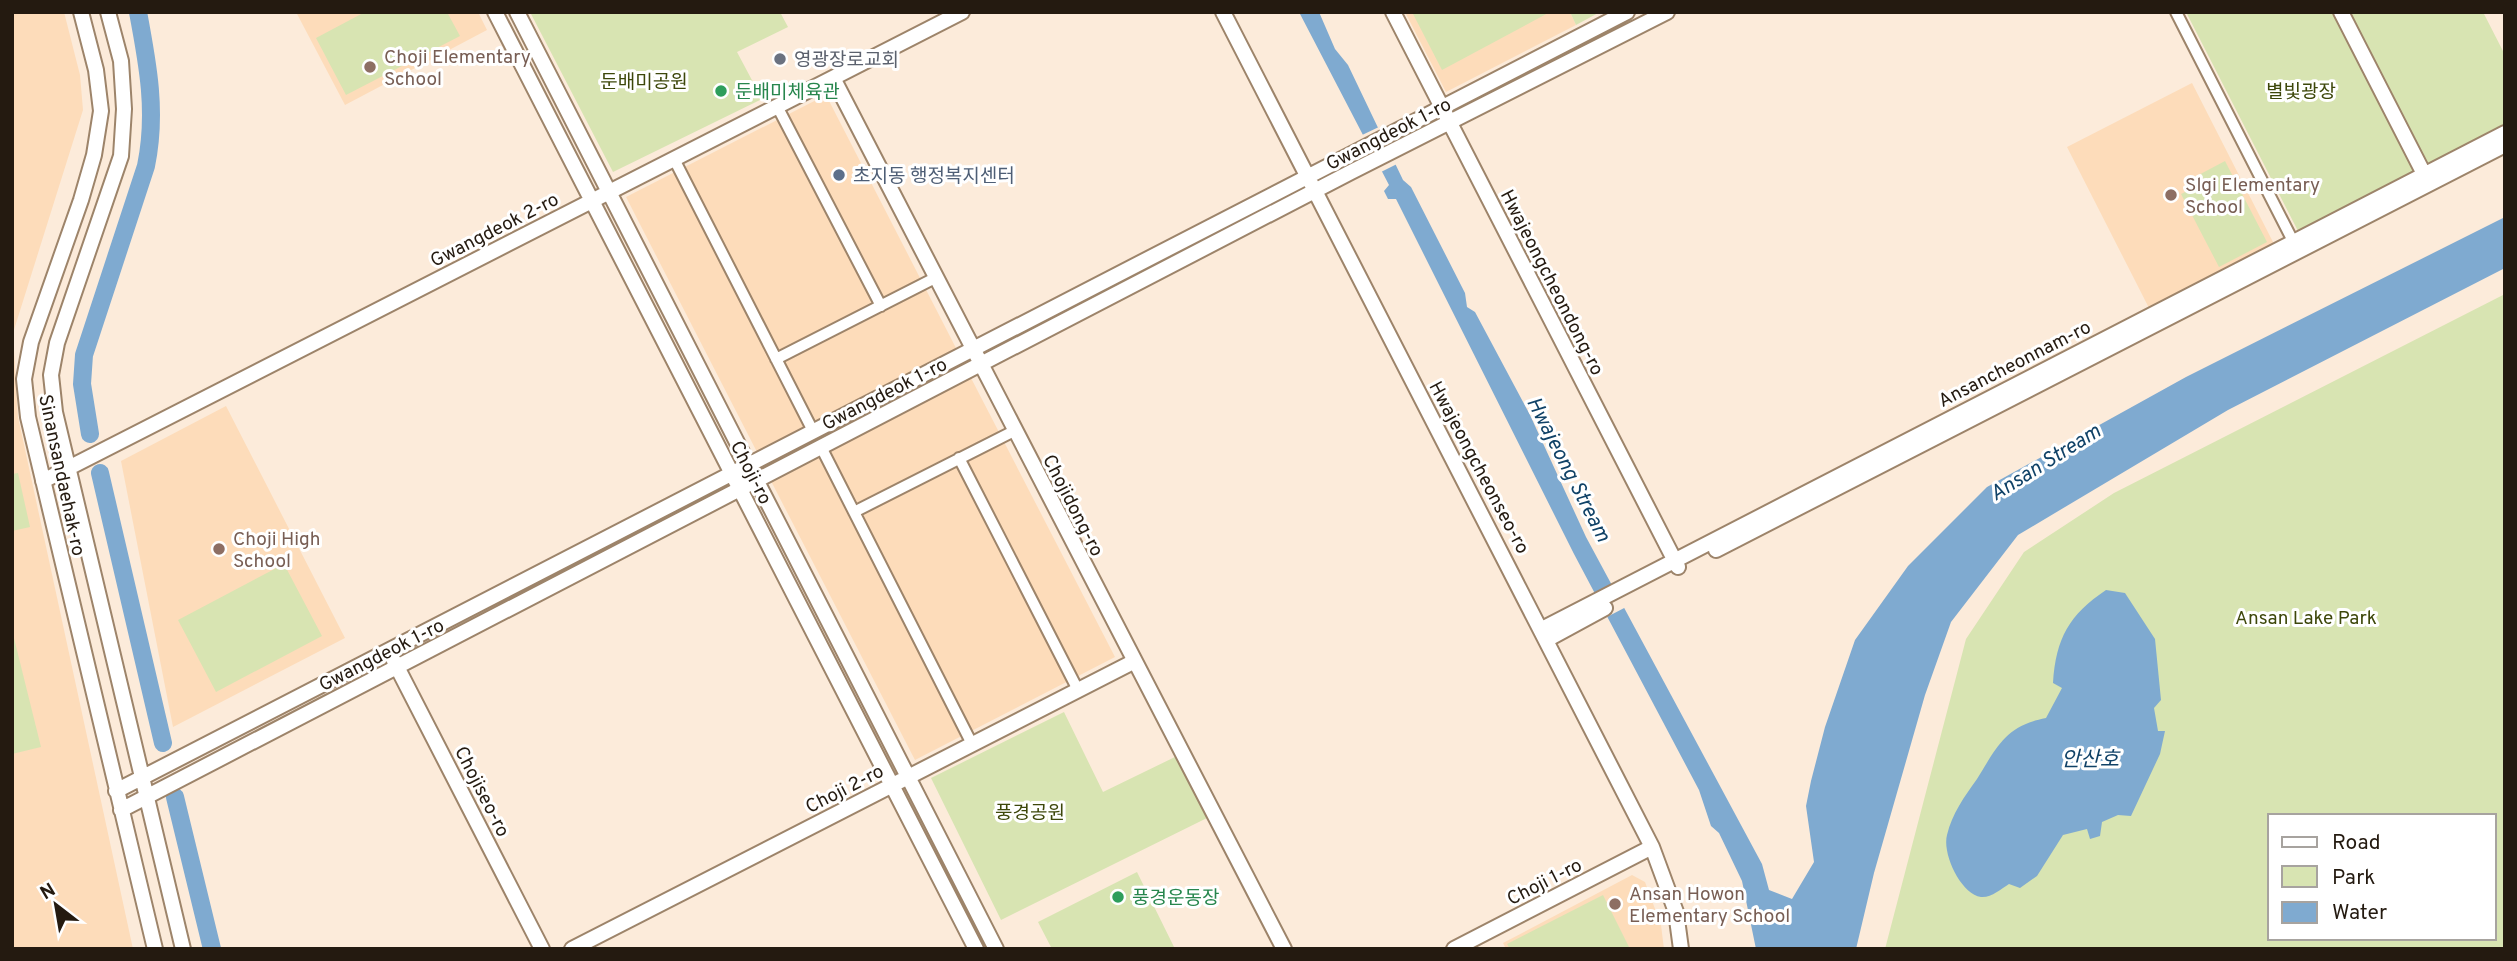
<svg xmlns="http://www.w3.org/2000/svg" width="2517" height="961" font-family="Overpass,'Noto Sans KR',sans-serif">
	<rect width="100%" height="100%" fill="#fcebda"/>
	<!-- built -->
	<path fill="#fddcba" d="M12 12H64L80 75 83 110 13 333 18 417 133 949H12Z
		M296 12H478L487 30 345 105Z
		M1405 12H1570L1576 25 1446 92Z
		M2192 83 2274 244 2149 308 2067 147Z
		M826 95 957 350 757 452 626 197Z
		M971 378 1115 657 915 760 771 481Z
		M226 406 345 638 173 727 121 461Z
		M1632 875 1645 882 1661 925 1664 949H1506L1503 943Z"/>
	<!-- green -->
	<path fill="#d8e4b2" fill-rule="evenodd" d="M365 12H447L460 36 346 95 316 38Z
		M530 12H780L788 27 737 52 762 99 613 172Z
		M1412 12H1550L1442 70Z
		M1570 12H1600L1576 25Z
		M2186 12H2336L2417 171 2298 231Z
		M2350 12H2483L2505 55V125L2428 165Z
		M2225 161 2267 242 2219 267 2181 194 2195 187 2191 179Z
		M2505 294V949H1885L1966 639 2024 552 2114 493ZM2270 816H2494V938H2270Z
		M18 473 30 527 12 531V474Z
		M284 564 322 636 216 692 178 620Z
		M12 630 41 747 12 754Z
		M1064 712 1103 792 1177 756 1207 818 1001 920 931 778Z
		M1137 872 1175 949H1052L1038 922Z
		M1603 895 1630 949H1510L1507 944Z"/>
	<!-- water -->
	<path fill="#7faad0" d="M1299 12H1319L1335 49 1348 65 1403 180 1411 187 1465 293 1467 307 1475 312 1530 415 1586 537 1762 864 1769 890 1792 899 1814 862 1806 806 1811 781 1825 727 1855 640 1908 566 1987 487 2186 377 2505 217V268L2228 410 2018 535 1951 622 1925 695 1874 873 1856 949H1756L1742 881 1719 833 1711 826 1699 790 1574 554 1396 199H1388L1384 191 1389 185Z
		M2106 590 2125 593 2155 639 2161 700 2154 708 2158 731H2165L2160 754 2131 816 2118 815 2102 822 2100 836 2090 839 2087 829 2063 835 2037 876 2020 888 2009 884C2001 889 1991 898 1981 897 1961 894 1942 854 1947 835 1952 814 1964 797 1977 779 1997 747 2005 726 2046 718L2062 688 2053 683C2056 638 2069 615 2106 590Z"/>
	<!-- pier -->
	<path fill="#fcebda" d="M1381 126 1399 163 1379 173 1360 136Z
		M1615 583 1628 606 1605 618 1592 594Z"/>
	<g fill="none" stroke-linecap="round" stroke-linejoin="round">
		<!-- river -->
		<path stroke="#7faad0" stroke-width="18" d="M90 434 82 384 84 355 146 166C157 113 148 65 138 12
			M100 473 163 743
			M175 797 212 949"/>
		<!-- street casing -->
		<g stroke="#9d846a" stroke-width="14">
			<path id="street" d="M2176 12 2297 249
				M777 106 881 306
				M674 159 813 431
				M776 359 937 277
				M821 447 972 744
				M959 458 1078 690
				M854 512 1014 431"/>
		</g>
		<!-- secondary casing -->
		<g stroke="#9d846a" stroke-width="18">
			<path id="secondary" d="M81 12 96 70 101 111 94 155 81 200 31 342 24 379 28 417 155 949
				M108 12 121 61 124 109 121 156 57 343 51 375 55 412 183 949
				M495 12 976 949
				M517 12 996 949
				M1223 12 1652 847 1676 912 1681 949
				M1393 12 1678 567
				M2341 12 2424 174
				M833 78 1284 949
				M43 481 962 12
				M1716 550 2505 145
				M1542 629 2505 133
				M1548 639 1605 608
				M394 661 542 949
				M116 791 1627 12
				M121 810 1351 172 1667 12
				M572 949 1133 662
				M1454 949 1652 847"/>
		</g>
		<!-- street -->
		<use href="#street" stroke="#fff" stroke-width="10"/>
		<!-- secondary -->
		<use href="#secondary" stroke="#fff" stroke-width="14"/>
	</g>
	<!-- markers -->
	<circle fill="#6b7280" stroke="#fff" stroke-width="2.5" cx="780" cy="59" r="7"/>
	<g fill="#8d6e63" stroke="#fff" stroke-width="2.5">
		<circle cx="370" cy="67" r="7"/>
		<circle cx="2171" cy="195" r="7"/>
		<circle cx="219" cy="549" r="7"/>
		<circle cx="1615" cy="904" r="7"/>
	</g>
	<g fill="#2e9e5b" stroke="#fff" stroke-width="2.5">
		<circle cx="721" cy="91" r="7"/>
		<circle cx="1118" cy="897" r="7"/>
	</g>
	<circle fill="#5c6f8a" stroke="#fff" stroke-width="2.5" cx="839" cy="175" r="7"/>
	<g text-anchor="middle" stroke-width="6" stroke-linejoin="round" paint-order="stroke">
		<!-- education labels -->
		<g font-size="19" fill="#785e54" stroke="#fff" text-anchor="start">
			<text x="384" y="63">Choji Elementary<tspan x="384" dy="22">School</tspan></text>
			<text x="2185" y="191">Slgi Elementary<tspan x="2185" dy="22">School</tspan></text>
			<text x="233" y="545">Choji High<tspan x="233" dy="22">School</tspan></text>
			<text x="1629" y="900">Ansan Howon<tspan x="1629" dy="22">Elementary School</tspan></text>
		</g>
		<!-- worship labels -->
		<g font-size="19" fill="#5b616d" stroke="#fff" text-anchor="start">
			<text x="794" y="66">영광장로교회</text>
		</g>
		<!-- park labels -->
		<g font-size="19" fill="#3d470a" stroke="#fff">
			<text x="644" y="88">둔배미공원</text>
			<text x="2301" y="98">별빛광장</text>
			<text x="2306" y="624">Ansan Lake Park</text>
			<text x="1030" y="819">풍경공원</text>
		</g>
		<!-- leisure labels -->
		<g font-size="19" fill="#27864d" stroke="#fff" text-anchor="start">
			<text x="735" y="98">둔배미체육관</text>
			<text x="1132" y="904">풍경운동장</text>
		</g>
		<!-- street labels -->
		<g font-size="19" fill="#241a10" stroke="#fff">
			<text transform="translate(1388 133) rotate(-27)" y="7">Gwangdeok 1-ro</text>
			<text transform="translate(494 229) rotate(-27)" y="7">Gwangdeok 2-ro</text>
			<text transform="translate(1553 282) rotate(63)" y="7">Hwajeongcheondong-ro</text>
			<text transform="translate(2014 363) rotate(-27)" y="7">Ansancheonnam-ro</text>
			<text transform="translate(884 393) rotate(-27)" y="7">Gwangdeok 1-ro</text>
			<text transform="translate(1480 467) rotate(62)" y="7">Hwajeongcheonseo-ro</text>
			<text transform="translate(752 472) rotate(63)" y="7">Choji-ro</text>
			<text transform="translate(63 475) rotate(78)" y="7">Sinansandaehak-ro</text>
			<text transform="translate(1074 505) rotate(63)" y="7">Chojidong-ro</text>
			<text transform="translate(381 654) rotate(-27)" y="7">Gwangdeok 1-ro</text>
			<text transform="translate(844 788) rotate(-27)" y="7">Choji 2-ro</text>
			<text transform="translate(483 791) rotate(63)" y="7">Chojiseo-ro</text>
			<text transform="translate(1544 881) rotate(-27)" y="7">Choji 1-ro</text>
		</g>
		<!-- service labels -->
		<g font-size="19" fill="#4e5e75" stroke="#fff" text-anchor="start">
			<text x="853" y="182">초지동 행정복지센터</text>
		</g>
		<!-- water labels -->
		<g font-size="21" font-style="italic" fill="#104267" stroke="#fff">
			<text transform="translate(2045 462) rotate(-32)" y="7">Ansan Stream</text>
			<text transform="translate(1569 469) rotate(63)" y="7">Hwajeong Stream</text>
			<text x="2090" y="766">안산호</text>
		</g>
	</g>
	<!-- border -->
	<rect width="2517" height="961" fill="none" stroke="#241a10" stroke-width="28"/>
	<!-- legend -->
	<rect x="2268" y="814" width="228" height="126" fill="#ffffff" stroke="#a7a39f" stroke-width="2"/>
	<rect x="2282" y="837" width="35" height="10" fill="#ffffff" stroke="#a7a39f" stroke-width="2"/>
	<text x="2332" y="849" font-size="21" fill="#241a10">Road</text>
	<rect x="2282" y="866" width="35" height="21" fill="#d8e4b2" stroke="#a7a39f" stroke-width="2"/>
	<text x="2332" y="884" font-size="21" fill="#241a10">Park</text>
	<rect x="2282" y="902" width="35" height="21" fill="#7faad0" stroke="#a7a39f" stroke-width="2"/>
	<text x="2332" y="919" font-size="21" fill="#241a10">Water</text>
	<!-- north arrow -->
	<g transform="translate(56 905) rotate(329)" stroke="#ffffff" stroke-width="5" paint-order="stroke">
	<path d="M0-5L12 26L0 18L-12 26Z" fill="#241a10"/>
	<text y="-10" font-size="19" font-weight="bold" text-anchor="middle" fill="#241a10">N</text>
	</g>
</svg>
